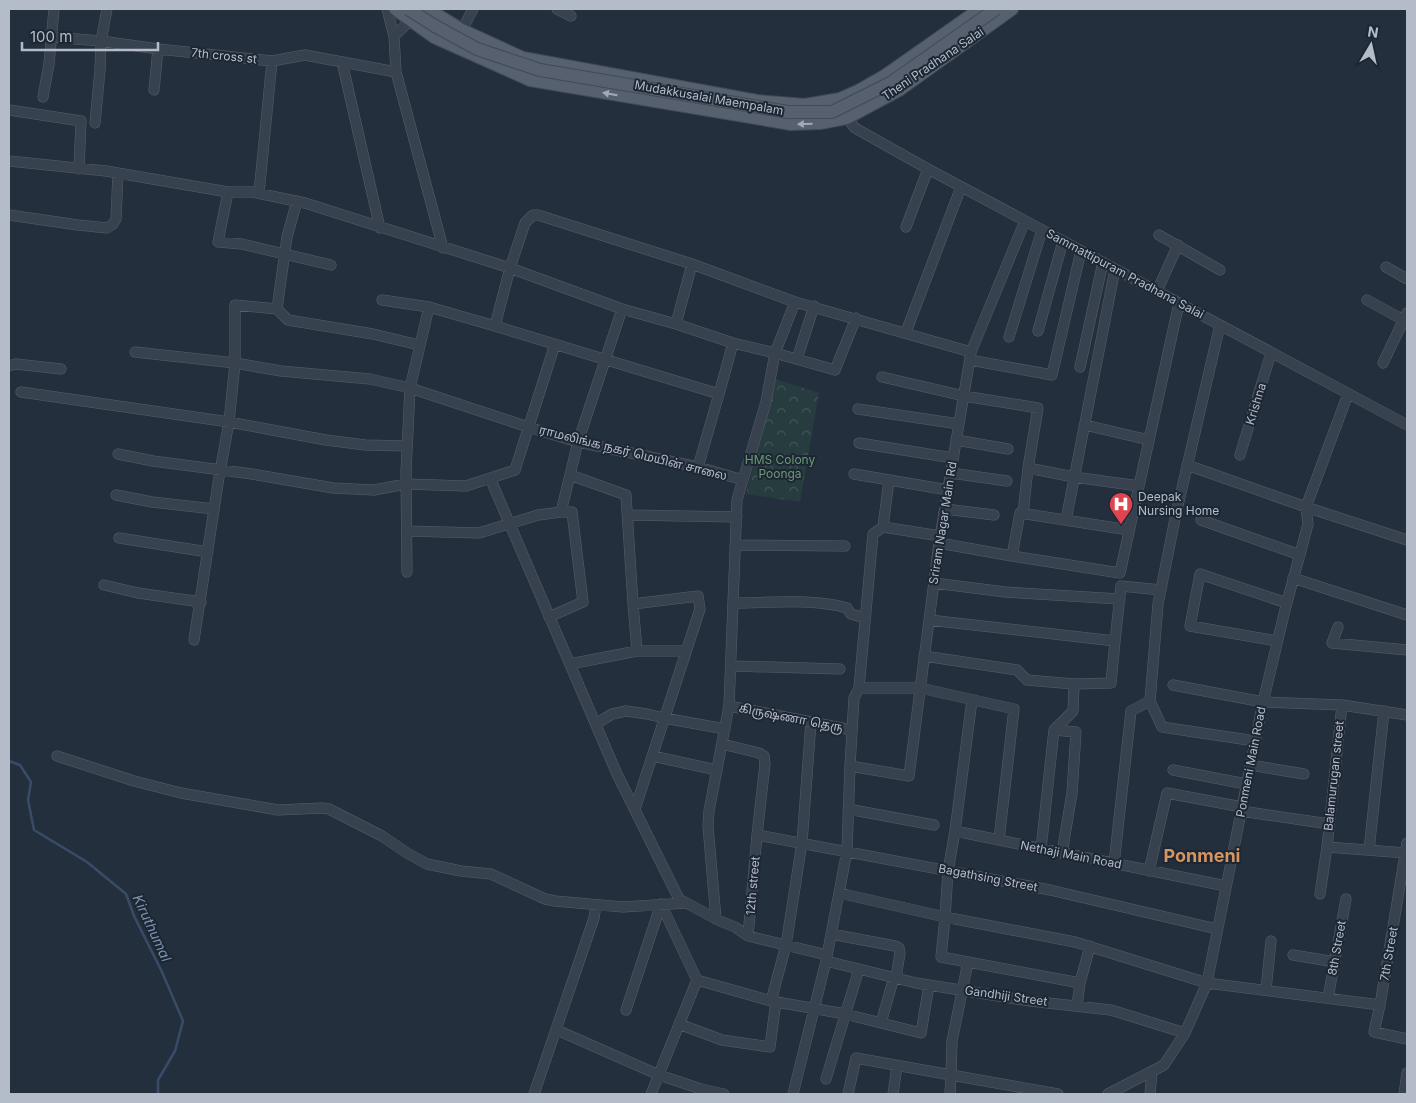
<svg xmlns="http://www.w3.org/2000/svg" width="1416" height="1103" font-family="Inter,'Noto Sans Tamil',sans-serif">
	<defs>
		<pattern id="forest-crowns" width="20" height="18" patternUnits="userSpaceOnUse" patternTransform="scale(1.25)"><rect width="20" height="18" fill="#263c3f"/><path d="M2 6a3 3 0 1 1 6 0M12 15a3 3 0 1 1 6 0" fill="none" stroke="#435659"/></pattern>
	</defs>
	<rect width="100%" height="100%" fill="#242f3e"/>
	<!-- forest -->
	<path fill="url(#forest-crowns)" d="M776 379 819 393 800 502 746 494Z"/>
	<g fill="none" stroke-linecap="round" stroke-linejoin="round">
		<!-- stream -->
		<path stroke="#394c67" stroke-width="2.5" d="M9 761 20 765 31 782 28 800 34 830 87 862 126 894 134 916 162 972 183 1021 175 1051 158 1080V1094"/>
		<!-- minor casing -->
		<g stroke="#565f6c" stroke-width="11">
			<path id="minor" d="M387 9 394 36 396 72 443 248
				M557 9 571 16
				M462 30 473 9
				M394 36 411 20
				M51 37 101 41 158 49 272 61 305 55 396 72
				M342 62 380 228
				M154 90 158 49
				M43 97 49 64 54 9
				M9 110 81 121 79 169
				M847 118 855 128 928 169 1407 425
				M95 123 100 70 101 41 107 9
				M9 161 106 171 228 192H252L305 203 510 268 622 309 676 324 733 343 775 353 835 370 856 318
				M228 192 218 242 242 244 331 265
				M259 193 272 61
				M9 215 78 225 107 228 113 224 116 219 118 173
				M906 227 928 169
				M1159 235 1220 270
				M1386 267 1407 279
				M1157 291 1178 245
				M382 300 429 307
				M1367 300 1407 322
				M277 309 288 320 373 334 419 345
				M676 324 692 264
				M495 326 719 394 733 343
				M1038 331 1063 241
				M906 332 961 187
				M1009 337 1042 230
				M135 352 235 363 281 371 370 379 410 388 406 472 407 572
				M797 359 814 306
				M970 360 1052 375 1081 251
				M1383 363 1407 313
				M9 366 16 364 61 369
				M1080 367 1103 262
				M882 377 964 396 1038 408 1028 468 1074 477 1139 486
				M21 392 229 422 326 440 365 445 407 446
				M858 409 959 424
				M1085 425 1149 440
				M956 440 1008 449
				M859 443 953 458
				M118 454 153 461 252 474 333 488 374 490 406 484 466 486 515 470 555 344
				M1240 455 1271 353
				M1187 465 1306 507 1407 540
				M698 467 719 394
				M951 473 1007 481
				M854 474 948 490
				M570 475 626 495 633 604 698 596 700 609 635 809
				M490 478 617 774 679 899 720 921 735 927 748 936 827 955
				M743 480 698 467 578 442 528 427 410 388 429 307 495 326 510 268 525 223 533 215H538L692 264 795 302
				M116 495 152 502 214 509
				M945 509 994 515
				M1023 514 1028 468
				M628 515 737 517
				M1066 520 1115 269
				M1201 520 1300 555
				M883 527 940 536
				M407 531 479 533 538 515 561 512 578 442 622 309
				M119 538 208 552
				M939 543 1012 556 1020 513 1129 530
				M735 545 845 546
				M1012 556 1120 573 1179 303
				M1293 578 1407 615
				M934 583 1005 592 1120 599
				M104 585 138 593 201 602
				M733 603C769 603 812 598 847 608L851 614 865 618
				M633 604 637 651
				M549 617 583 602 572 512H561
				M929 620 1115 641 1121 586 1161 590
				M1338 627 1332 643 1407 650
				M194 640 219 477 229 422 235 363V305L277 309 287 237 297 201
				M1277 641 1190 626 1200 574 1287 603
				M924 656 1017 670 1027 680 1074 684 1073 711 1054 730
				M570 664 637 651H686
				M731 666 840 669
				M1074 684 1111 683 1115 641
				M1173 685 1263 702 1342 705 1327 847 1406 853
				M859 688H920L1014 709 999 840
				M1150 701 1162 727 1255 741
				M1342 705 1407 715
				M729 706 852 730
				M596 724 612 714 626 711 647 714 664 718 725 729
				M722 744 759 753 764 756 765 764 757 835 748 936
				M57 756 134 781 181 793 278 810 322 808 329 809 382 836 407 853 427 864 461 871 491 874 545 899 555 901 623 907 686 903
				M652 756 717 770
				M1250 765 1304 774
				M850 766 909 776 939 543 971 352 1025 221
				M1173 770 1246 784
				M848 809 934 825
				M1241 811 1329 824
				M955 831 972 700
				M757 835 1050 890 1217 929
				M1041 849 1054 730 1076 732 1072 793 1062 853
				M1369 850 1384 711
				M1114 864 1131 711 1150 701 1158 604 1176 514 1220 325
				M1149 871 1167 793 1242 807
				M839 893 945 917 1075 942 1207 983 1380 1005 1374 1032 1407 1039
				M1320 894 1327 847
				M661 904 697 980
				M716 919 708 826 709 811 729 706 737 500 766 402 775 353 795 302 971 352
				M831 934 895 946 899 948 900 953 896 978
				M1293 955 1335 962
				M826 961 916 983 1030 1001 1111 1010 1185 1033
				M968 962 952 1041 951 1075 1058 1094
				M1080 983 941 957 945 917 948 871 955 831 1226 886
				M1266 990 1271 941
				M1328 998 1346 899
				M771 1001 786 945 802 843 811 722
				M1380 1005 1407 843
				M1077 1006 1080 983 1090 946
				M626 1010 661 904
				M881 1023 894 977
				M679 1024 722 1040 770 1047 776 1001
				M557 1030 659 1075 701 1089 724 1094
				M826 1079 859 969
				M534 1094 594 918 596 905
				M651 1094 697 980 771 1001 845 1014 921 1033 929 985
				M793 1094 826 961 847 851 850 766 854 698 859 688 873 534 883 527 889 480
				M848 1094 856 1058 951 1075 950 1094
				M893 1094 897 1066
				M1108 1094 1164 1065 1185 1033 1207 983 1263 702 1285 610 1308 524 1306 507 1348 394
				M1150 1094 1152 1072
				M1404 1094 1407 1073"/>
		</g>
		<!-- major casing -->
		<g stroke="#414a57" stroke-width="14">
			<path id="major" d="M395 9 434 37 530 80 791 124 821 123 847 118 899 90 1012 9
				M428 9 462 30 523 58 757 101 805 105 840 99 858 91 886 75 980 9"/>
		</g>
		<!-- minor -->
		<use href="#minor" stroke="#38414e" stroke-width="10"/>
		<!-- major -->
		<use href="#major" stroke="#56606e" stroke-width="12"/>
		<!-- major-bridge casing -->
		<g stroke="#414a57" stroke-width="14" stroke-linecap="butt">
			<path id="major-bridge" d="M408 9 435 26 477 49 540 70 788 112H832L892 82 996 9"/>
		</g>
		<!-- major-bridge -->
		<use href="#major-bridge" stroke="#56606e" stroke-width="12"/>
	</g>
	<!-- one-way arrows -->
	<defs><path id="oneway-solid" d="M-6-.8H1V-3.2L6.5 0L1 3.2V.8H-6Z" transform="scale(1.25)"/></defs>
	<g fill="#a1aab7">
		<use href="#oneway-solid" transform="translate(610 94) rotate(-170)"/>
		<use href="#oneway-solid" transform="translate(805 124) rotate(179)"/>
	</g>
	<!-- icons -->
	<defs>
		<g id="hospital-pin" transform="scale(1.25)"><path d="M0 17L-7.5 6A9.5 9.5 0 1 1 7.5 6Z" fill="#e0444e" stroke="#1d2633"/><path d="M-5-5h3v3.5h4V-5h3V5h-3V1.5h-4V5h-3Z" fill="#fff"/></g>
	</defs>
	<g fill-rule="evenodd">
		<use href="#hospital-pin" x="1121" y="504"/>
	</g>
	<g text-anchor="middle" stroke-width="4" stroke-linejoin="round" paint-order="stroke">
		<!-- street labels -->
		<g font-size="12" fill="#b4bcc9" stroke="#1d2633">
			<text transform="translate(224 56) rotate(6)" y="4">7th cross st</text>
			<text transform="translate(933 64) rotate(-34)" y="4">Theni Pradhana Salai</text>
			<text transform="translate(709 98) rotate(10)" y="4">Mudakkusalai Maempalam</text>
			<text transform="translate(1125 274) rotate(28)" y="4">Sammattipuram Pradhana Salai</text>
			<text transform="translate(1256 404) rotate(-73)" y="4">Krishna</text>
			<text transform="translate(633 453) rotate(14)" y="4">ராமலிங்க நகர் மெயின் சாலை</text>
			<text transform="translate(943 523) rotate(-81)" y="4">Sriram Nagar Main Rd</text>
			<text transform="translate(791 718) rotate(11)" y="4">கிருஷ்ணா தெரு</text>
			<text transform="translate(1251 762) rotate(-79)" y="4">Ponmeni Main Road</text>
			<text transform="translate(1334 776) rotate(-84)" y="4">Balamurugan street</text>
			<text transform="translate(1071 855) rotate(11)" y="4">Nethaji Main Road</text>
			<text transform="translate(988 878) rotate(11)" y="4">Bagathsing Street</text>
			<text transform="translate(753 886) rotate(-85)" y="4">12th street</text>
			<text transform="translate(1337 948) rotate(-80)" y="4">8th Street</text>
			<text transform="translate(1389 954) rotate(-80)" y="4">7th Street</text>
			<text transform="translate(1006 996) rotate(8)" y="4">Gandhiji Street</text>
		</g>
		<!-- park labels -->
		<g font-size="12" fill="#6b9a76" stroke="#1d2633">
			<text x="780" y="464">HMS Colony<tspan x="780" dy="14">Poonga</tspan></text>
		</g>
		<!-- poi labels -->
		<g font-size="12" fill="#b4bcc9" stroke="#1d2633" text-anchor="start">
			<text x="1138" y="501">Deepak<tspan x="1138" dy="14">Nursing Home</tspan></text>
		</g>
		<!-- water labels -->
		<g font-size="14" font-style="italic" fill="#7c92b1" stroke="#1d2633">
			<text transform="translate(152 928) rotate(65)" y="5">Kiruthumal</text>
		</g>
		<!-- district labels -->
		<g font-size="18" font-weight="bold" fill="#d59563" stroke="#1d2633">
			<text x="1202" y="862">Ponmeni</text>
		</g>
	</g>
	<!-- border -->
	<rect width="1416" height="1103" fill="none" stroke="#b4bcc9" stroke-width="20"/>
	<!-- north arrow -->
	<g transform="translate(1371 45) rotate(9)" stroke="#1d2633" stroke-width="4" paint-order="stroke">
	<path d="M0-4L9 19L0 12L-9 19Z" fill="#b4bcc9"/>
	<text y="-8" font-size="14" font-weight="bold" text-anchor="middle" fill="#b4bcc9">N</text>
	</g>
	<!-- scale -->
	<path d="M22 42v8h136v-8" fill="none" stroke="#b4bcc9" stroke-width="2.5"/>
	<text x="30" y="42" font-size="15" fill="#b4bcc9" stroke="#1d2633" stroke-width="4" paint-order="stroke">100 m</text>
</svg>
